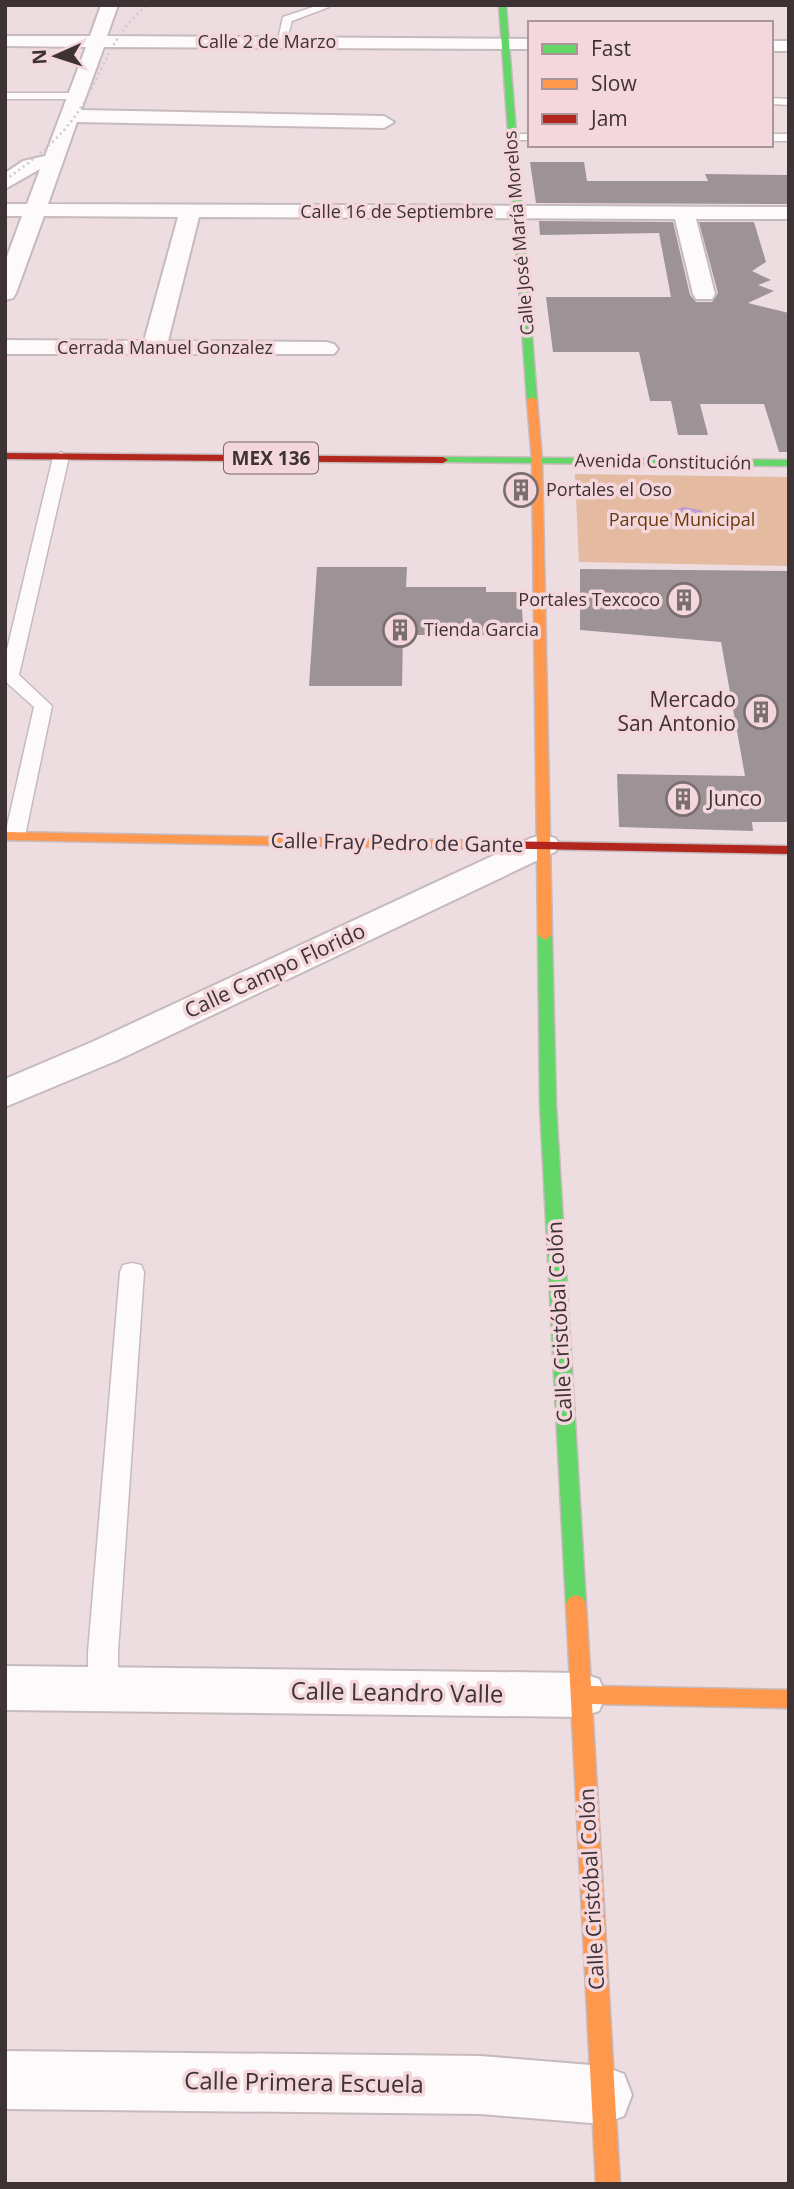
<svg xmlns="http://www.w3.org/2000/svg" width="794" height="2189" font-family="'Open Sans',sans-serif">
	<rect width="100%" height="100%" fill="#eddde0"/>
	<!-- green -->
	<path fill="#e4baa0" d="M575 474 789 477V566L579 562Z"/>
	<!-- water -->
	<path fill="#c09bd1" d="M683 507 701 510 708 519C700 529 686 527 674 522L670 513Z"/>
	<!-- building -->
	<path fill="#9d9396" d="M530 162H584L587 181H708L705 174 789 175V204L536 203Z
		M539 221 673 222 690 295 696 302H712L718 293 699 222H754L766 262 752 271 771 280 758 285 774 291 748 303 789 313V452H779L764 404H700L708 435H678L671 401H650L639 352H553L546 297H671L659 233 540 235Z
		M317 567H407L406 587H486V592H521L523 625H489L484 635H403L402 686H309Z
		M580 569 789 571V822H752L753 831 619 827 617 774 745 776 721 642 580 630Z"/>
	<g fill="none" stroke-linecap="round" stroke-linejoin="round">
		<!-- lane casing -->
		<g stroke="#c6babc" stroke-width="3">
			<path id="lane" d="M319 5 329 7 292 21 286 42 277 44 283 17Z
				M5 93H75L81 96 75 99H5Z
				M771 98 789 99V105L771 104Z
				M530 134V140H511L505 137 511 134Z
				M771 134H789V141H771Z
				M61 452 69 457 19 675 52 706 25 836 22 840H8L5 835 34 707 5 681V658L53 457Z
				M132 1263 141 1265 144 1272 118 1652V1690L113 1699 103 1703 93 1699 88 1690V1652L120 1272 123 1265Z"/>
		</g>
		<!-- street casing -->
		<g stroke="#c6babc" stroke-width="4">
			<path id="street" d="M101 5H118L107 36 530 39V49L104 47 81 110 384 116 394 122 384 128 77 122 48 204 789 207V219H696L715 294 712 299H696L693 294 675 219 199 217 168 341 326 342 334 344 338 349 334 354H5V340L144 341 178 217 44 216 16 293 13 298 5 300V262L22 216H5V204H27L40 169 5 189V173L23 161 45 156 86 47 5 46V36H90Z
				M771 41H789V51H771Z
				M543 835 555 838 560 845 555 852 118 1060 5 1107V1079L92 1042 531 838Z
				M5 1666 581 1673 599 1679 606 1695 599 1711 581 1717 5 1710Z
				M5 2051 481 2056 603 2066 624 2074 632 2095 624 2116 603 2124 481 2114 5 2109Z"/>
		</g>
		<!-- fast casing -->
		<g stroke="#c6babc" stroke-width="3">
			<path id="fast" d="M499 5H506L537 400 532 403 527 400Z
				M443 457 789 460V466L439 462 438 460Z
				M545 930 552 935 556 1105 586 1604 583 1610 576 1613 569 1610 566 1604 540 1105 538 935Z"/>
		</g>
		<!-- slow casing -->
		<g stroke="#c6babc" stroke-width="3">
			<path id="slow" d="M532 397 537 400 542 460 552 935 545 940 538 935 532 460 527 400Z
				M5 832 488 841 495 845 488 849 5 840Z
				M576 1595 583 1598 586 1604 591 1686 789 1690V1708L592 1704 620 2184H596L566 1604 569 1598Z"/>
		</g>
		<!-- jam casing -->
		<g stroke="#c6babc" stroke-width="3">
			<path id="jam" d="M5 453 443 457 448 460 443 463 5 459Z
				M488 841 789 846V854L483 848 481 845Z"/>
		</g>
		<!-- lane -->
		<use href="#lane" fill="#fcfafa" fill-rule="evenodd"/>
		<!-- street -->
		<use href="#street" fill="#fcfafa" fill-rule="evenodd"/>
		<!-- fast -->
		<use href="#fast" fill="#63d668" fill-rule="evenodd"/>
		<!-- slow -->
		<use href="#slow" fill="#ff974d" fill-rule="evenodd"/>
		<!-- jam -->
		<use href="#jam" fill="#b3261e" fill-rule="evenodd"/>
		<!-- rail -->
		<path stroke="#cfcacc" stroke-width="2.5" stroke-dasharray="2 3.5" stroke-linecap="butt" d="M5 180C35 159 64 136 83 104 104 69 113 31 148 5"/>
	</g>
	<!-- icons -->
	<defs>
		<g id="building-ring" transform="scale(1.75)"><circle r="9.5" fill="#f3d7dc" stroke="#7b6e70" stroke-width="1.5"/><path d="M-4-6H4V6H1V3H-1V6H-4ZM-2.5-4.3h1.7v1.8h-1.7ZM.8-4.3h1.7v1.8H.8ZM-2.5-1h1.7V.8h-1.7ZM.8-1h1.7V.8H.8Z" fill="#7b6e70"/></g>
	</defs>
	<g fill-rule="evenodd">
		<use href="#building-ring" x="521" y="490"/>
		<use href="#building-ring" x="684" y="600"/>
		<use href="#building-ring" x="400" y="630"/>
		<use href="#building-ring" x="761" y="712"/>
		<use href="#building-ring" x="683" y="799"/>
	</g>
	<g text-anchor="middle" stroke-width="7" stroke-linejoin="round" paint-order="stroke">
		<!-- far-street labels -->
		<g font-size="18" fill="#3d3234" stroke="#f3d7dc">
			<text x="267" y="48">Calle 2 de Marzo</text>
			<text x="397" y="218">Calle 16 de Septiembre</text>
			<text transform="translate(519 233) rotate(-95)" y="6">Calle José María Morelos</text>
			<text x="165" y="354">Cerrada Manuel Gonzalez</text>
			<text transform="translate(663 462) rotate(1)" y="6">Avenida Constitución</text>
		</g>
		<!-- far-poi labels -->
		<g font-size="18" fill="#3d3234" stroke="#f3d7dc" text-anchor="start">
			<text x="546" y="496">Portales el Oso</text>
			<text x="660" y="606" text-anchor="end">Portales Texcoco</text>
			<text x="424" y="636">Tienda Garcia</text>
		</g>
		<!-- far-park labels -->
		<g font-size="18" fill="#6b3b09" stroke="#f3d7dc">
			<text x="682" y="526">Parque Municipal</text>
		</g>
		<!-- shield labels -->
		<rect fill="#f3d7dc" stroke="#746466" stroke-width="2" x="224" y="442.5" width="94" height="31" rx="5"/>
		<g font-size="19" font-weight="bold" fill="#3d3234">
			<text x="271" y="465">MEX 136</text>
		</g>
		<!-- poi labels -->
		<g font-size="21" fill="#3d3234" stroke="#f3d7dc" text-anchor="end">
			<text x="736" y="707">Mercado<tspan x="736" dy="24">San Antonio</tspan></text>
			<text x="708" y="806" text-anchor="start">Junco</text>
		</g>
		<!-- street labels -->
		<g font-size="21" fill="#3d3234" stroke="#f3d7dc">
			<text transform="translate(397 843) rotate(1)" y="7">Calle Fray Pedro de Gante</text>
			<text transform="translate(275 971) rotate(-25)" y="7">Calle Campo Florido</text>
			<text transform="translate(560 1322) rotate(-93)" y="7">Calle Cristóbal Colón</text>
			<text transform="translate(592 1889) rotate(-93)" y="7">Calle Cristóbal Colón</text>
		</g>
		<!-- near-street labels -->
		<g font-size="24" fill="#3d3234" stroke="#f3d7dc">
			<text transform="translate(397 1693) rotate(1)" y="8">Calle Leandro Valle</text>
			<text transform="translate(304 2083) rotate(1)" y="8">Calle Primera Escuela</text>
		</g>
	</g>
	<!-- border -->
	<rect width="794" height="2189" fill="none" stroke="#3d3234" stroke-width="14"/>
	<!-- legend -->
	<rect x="528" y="21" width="245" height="126" fill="#f3d7dc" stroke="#aa9599" stroke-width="2"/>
	<rect x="542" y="44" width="35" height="10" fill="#63d668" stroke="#aa9599" stroke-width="2"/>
	<text x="591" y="56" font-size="21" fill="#3d3234">Fast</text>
	<rect x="542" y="79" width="35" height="10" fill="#ff974d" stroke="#aa9599" stroke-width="2"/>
	<text x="591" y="91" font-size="21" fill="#3d3234">Slow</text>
	<rect x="542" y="114" width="35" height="10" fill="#b3261e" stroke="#aa9599" stroke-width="2"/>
	<text x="591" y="126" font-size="21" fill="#3d3234">Jam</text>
	<!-- north arrow -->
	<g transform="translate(56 56) rotate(267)" stroke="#f3d7dc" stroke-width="5" paint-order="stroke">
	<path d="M0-5L12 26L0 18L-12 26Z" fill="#3d3234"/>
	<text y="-10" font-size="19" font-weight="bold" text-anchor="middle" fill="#3d3234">N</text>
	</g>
</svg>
